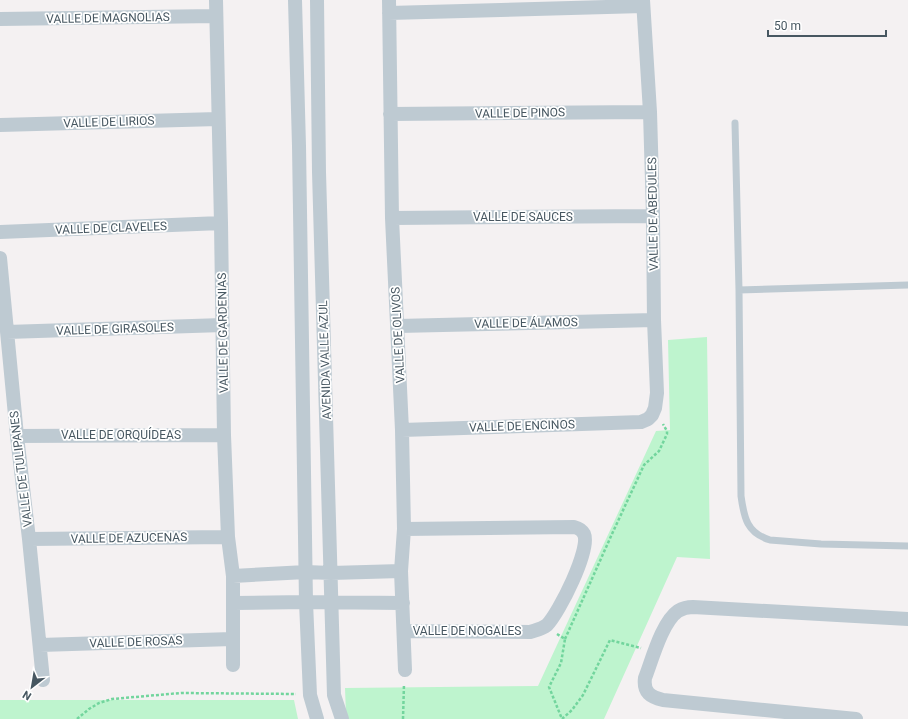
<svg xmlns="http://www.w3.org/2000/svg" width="908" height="719" font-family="Roboto,sans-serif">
	<rect width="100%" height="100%" fill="#f4f1f2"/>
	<!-- green -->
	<path fill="#bef4ce" d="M707 337 710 559 677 557 604 719H349L346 715 345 688 538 686 656 431 670 430 668 340Z
		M0 700H294L298 719H0Z"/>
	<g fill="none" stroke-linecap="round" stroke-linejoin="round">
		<!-- path -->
		<path stroke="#72d59d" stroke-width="2.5" stroke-dasharray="3 2" stroke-linecap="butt" d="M557 634 565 639 561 663 549 687 562 719
			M565 639 612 534 644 465 659 451 667 434V431L663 424
			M77 719 89 709 99 703 112 699 181 693 296 694
			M403 719 404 684
			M562 719 572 710 583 695 610 640 641 648"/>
		<!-- service -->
		<path stroke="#becad2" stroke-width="7" d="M735 123 739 290 741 496C744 518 747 533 770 540L821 544 908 546
			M739 290 908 285"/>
		<!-- minor -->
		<path stroke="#becad2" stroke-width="14" d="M216 0 221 223 224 435 228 537 233 576V665
			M295 0 299 146 306 602 310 695 317 719
			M317 0 319 172 334 695 342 719
			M389 0 392 218 402 430 404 529 401 571 405 670
			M389 13 643 6
			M0 19 216 16
			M390 114 650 112
			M0 125 218 119
			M392 218 653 216
			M0 232 221 223
			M0 258 17 436 29 539 43 680
			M398 326 654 320
			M7 332 223 325
			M402 430 641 422 648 419 652 415 655 408 657 393 654 320 653 216 650 112 643 0
			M17 436 224 435
			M404 529 574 527C578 528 582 530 584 534 591 549 559 613 547 625 542 629 536 630 530 632L404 631
			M29 539 228 537
			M233 576 306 572 331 573 401 571
			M234 603 306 602 403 603
			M40 645 232 639
			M856 719 663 700C651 697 643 693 645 678 652 660 662 622 678 611 683 608 687 607 693 607L908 619"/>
	</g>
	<g text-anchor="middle" stroke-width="3.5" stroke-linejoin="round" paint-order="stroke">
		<!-- street labels -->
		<g font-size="12" fill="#475761" stroke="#fff">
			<text transform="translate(108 18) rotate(-1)" y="4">VALLE DE MAGNOLIAS</text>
			<text transform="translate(520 113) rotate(-1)" y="4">VALLE DE PINOS</text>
			<text transform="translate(109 122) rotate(-2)" y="4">VALLE DE LIRIOS</text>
			<text transform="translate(653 214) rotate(-91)" y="4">VALLE DE ABEDULES</text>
			<text x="523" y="221">VALLE DE SAUCES</text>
			<text transform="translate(111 228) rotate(-2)" y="4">VALLE DE CLAVELES</text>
			<text transform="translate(526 323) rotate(-1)" y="4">VALLE DE ÁLAMOS</text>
			<text transform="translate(115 329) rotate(-2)" y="4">VALLE DE GIRASOLES</text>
			<text transform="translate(223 333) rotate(-91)" y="4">VALLE DE GARDENIAS</text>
			<text transform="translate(398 335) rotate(-93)" y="4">VALLE DE OLIVOS</text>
			<text transform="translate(325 360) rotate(-92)" y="4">AVENIDA VALLE AZUL</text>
			<text transform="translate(522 426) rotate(-2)" y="4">VALLE DE ENCINOS</text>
			<text x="121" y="439">VALLE DE ORQUÍDEAS</text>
			<text transform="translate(21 469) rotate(-97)" y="4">VALLE DE TULIPANES</text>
			<text transform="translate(129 538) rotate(-1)" y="4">VALLE DE AZUCENAS</text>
			<text x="467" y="635">VALLE DE NOGALES</text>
			<text transform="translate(136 642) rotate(-2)" y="4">VALLE DE ROSAS</text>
		</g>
	</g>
	<!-- north arrow -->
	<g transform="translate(32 687) rotate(211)" stroke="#ffffff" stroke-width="3" paint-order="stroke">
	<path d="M0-3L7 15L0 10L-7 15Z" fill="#475761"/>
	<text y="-6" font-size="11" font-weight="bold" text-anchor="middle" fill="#475761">N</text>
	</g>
	<!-- scale -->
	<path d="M768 30v6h118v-6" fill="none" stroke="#475761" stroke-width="2"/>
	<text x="774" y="30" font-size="12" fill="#475761" stroke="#ffffff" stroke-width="3" paint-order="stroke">50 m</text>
</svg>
